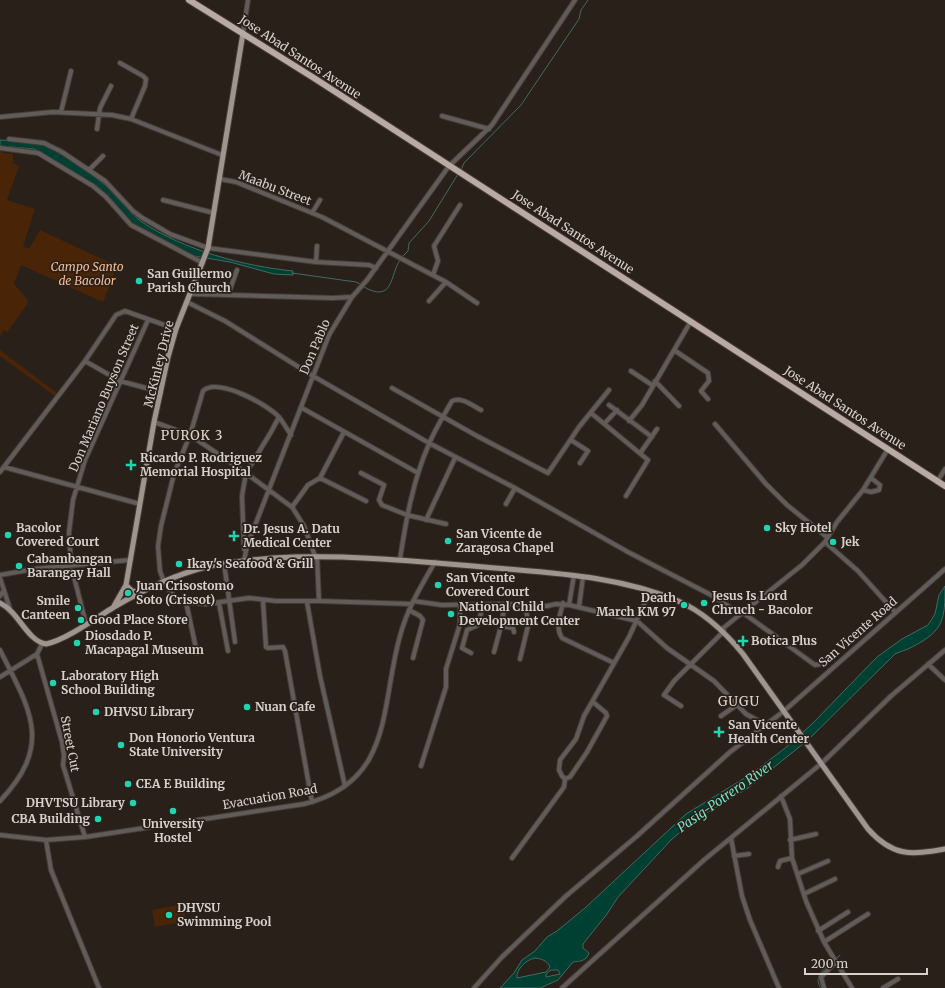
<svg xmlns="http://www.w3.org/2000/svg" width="945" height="988" font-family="Merriweather,serif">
	<rect width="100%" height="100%" fill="#2a201a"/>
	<!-- green -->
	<path fill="#492407" d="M0 150H2V153L13 154V163L19 166 7 200 35 209 23 246 29 249 40 230 115 265 113 278 103 302 21 265 14 284 28 300 26 306 7 332 4 330 0 336Z
		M0 350 57 393 55 396 0 356Z
		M183 904 186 921 155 927 152 910Z"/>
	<!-- water -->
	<path fill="#004033" stroke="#406b61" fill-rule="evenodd" d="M0 140C13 141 30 140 42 144 57 149 104 182 115 194 125 203 130 214 142 222 184 250 243 266 293 271V275L274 274 230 262 194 256 172 245 134 225 108 197 80 176 41 152 34 149 0 146Z
		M945 586C945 619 944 631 912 647 907 650 901 651 895 654L808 740 748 788 695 820 672 839 618 897 607 914 583 944V948L589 953C586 962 579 961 573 962L558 980 540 988H500L514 973 522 960 535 951 547 937 557 931 585 908 686 814 751 774 784 749 812 724 877 657 902 639 928 625 935 614 939 595ZM535 958C540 958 548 961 550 967L546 972 517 978C516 969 526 960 535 958ZM551 970H558L560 974 546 977V974Z"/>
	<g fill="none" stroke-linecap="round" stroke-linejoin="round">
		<!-- stream -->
		<path stroke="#406b61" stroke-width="1" d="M461 170 464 163 521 105 579 19 581 10 588 0
			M402 257 408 251 409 243 429 221 458 174
			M292 273 356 282 362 285
			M364 287C394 304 390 274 400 260
			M837 958 840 955
			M821 988C812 977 825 968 833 961"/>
		<!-- minor casing -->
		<g stroke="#463c36" stroke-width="6">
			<path id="minor" d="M243 33 248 0
				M120 63 143 76 146 79 145 86 131 119
				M61 112 71 71
				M442 116 489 129
				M0 117 53 112 112 115 131 119 222 155
				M97 129 100 108 111 86
				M9 139 44 143 62 152 105 181 133 211 141 217 170 234 208 248 316 262 369 265 376 268
				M0 148 38 153 93 186 106 197 131 225 203 263
				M89 170 103 156
				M220 179 236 182 322 217 446 282 477 303
				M163 200 214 213
				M312 213 320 200
				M316 262 317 246
				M433 275 438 261 434 246 460 205
				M190 294 333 298 352 297
				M228 295 237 270
				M429 301 446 282
				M187 302 225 321 313 376 429 443 515 488 628 552 713 596 740 614
				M674 350 708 373 709 381 701 391 708 399
				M85 361 120 381 161 392
				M631 371 652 385
				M655 381 679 406
				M392 388 477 436 548 473 579 427 609 390
				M609 405 652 437
				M302 408 418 473
				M591 413 648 460 626 496
				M629 421 642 405 691 321
				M154 422 190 435 246 473 285 502 292 507 304 526 315 556
				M605 423 617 410
				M715 424 766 484 787 505 828 538
				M344 432 320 478 366 501
				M291 435C287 429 283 422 279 417 267 404 217 377 203 391L190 435 174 474 161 526 158 546 160 571 164 582 175 598 186 602 206 604 249 598 276 601H319L412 604
				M571 440 588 451 580 463
				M641 452 657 429
				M4 467 140 504
				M0 472 85 361 116 315 125 311 176 329
				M361 473 384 485 379 500 382 505 407 515 446 524
				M937 482 945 469
				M863 490 871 492 879 490 880 485 871 478
				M506 504 515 488
				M292 507 308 485 320 478
				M426 520 455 458
				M825 542 858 571 895 612
				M244 549 242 496 246 473 271 432 279 417
				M317 556 319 601
				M400 559C406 520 413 480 429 444 435 429 444 415 452 401 461 396 473 406 481 410
				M244 561 247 546 329 335 352 297 367 280 449 166 492 125 575 0
				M224 563 235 642
				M0 575 34 569 130 560
				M0 578 10 609
				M0 596 4 590
				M263 601 266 647 268 648 283 647 285 651 312 802
				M413 601 442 605 505 604 547 606 556 604 569 605 574 575
				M186 602 197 653
				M307 602 320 676 345 786
				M219 603 228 651
				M563 603C560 615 555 627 562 638L614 663
				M505 604 501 626 513 628 514 632
				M569 605 637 621 667 648 714 681 746 714 766 725
				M579 607 583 577
				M409 610 420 616 423 620 413 658
				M742 612 815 665 821 664 834 652
				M86 624 71 565 69 532 73 500 85 460 148 320
				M722 629 802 565 825 542 837 522 863 490 888 449
				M0 650C30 710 54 744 0 801
				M494 652 501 626
				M471 653 462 648 467 630 478 625 483 605
				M37 654 62 742 64 756 63 765 85 837
				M520 659 528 626 526 606
				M928 664 945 680
				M0 677 37 654 42 644
				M681 706 664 695 674 681 724 631
				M721 716 738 704
				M421 766 446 687V669L460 624V605
				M565 779 562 776 559 770 560 760 576 739 584 716 629 637 650 591
				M565 779 570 777 587 752 607 716 606 713 593 702
				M781 796 790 819 792 858 806 901 824 942 852 988
				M0 835 46 840 85 837 304 804C394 782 380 707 400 636 407 609 421 586 435 562
				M731 838 742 896 750 920 779 988
				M46 840 51 870 99 988
				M790 840 816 834
				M734 856 749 854
				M512 858 564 787 565 779
				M778 867 780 861 792 858
				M798 874 828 861
				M804 894 835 879
				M818 931 848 912
				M824 942 868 914
				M474 988 502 957 566 896 637 836 730 752 784 711 945 569
				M562 988 704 860 822 763 891 696 945 650
				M824 988 821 977 836 962
				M883 988 898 979"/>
		</g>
		<!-- major casing -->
		<g stroke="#463c36" stroke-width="7">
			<path id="major" d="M126 585 132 591 140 592
				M0 603C19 612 27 641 46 644 66 640 96 618 114 607 143 590 174 575 206 567 228 562 250 560 273 558 344 554 413 561 484 567 548 573 617 575 678 601 704 612 725 632 743 654L868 829C893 857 911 855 945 849
				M114 606 126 585 154 422 168 357 176 329 208 248 243 33"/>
		</g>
		<!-- highway casing -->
		<g stroke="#463c36" stroke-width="8">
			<path id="highway" d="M189 0 314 78 945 486"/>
		</g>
		<!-- minor -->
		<use href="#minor" stroke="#615c59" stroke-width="4"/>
		<!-- major -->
		<use href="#major" stroke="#a0958e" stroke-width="5"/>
		<!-- highway -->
		<use href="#highway" stroke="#b9aba3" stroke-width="6"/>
	</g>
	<!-- markers -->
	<g fill="#1ed5b0" stroke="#2a201a" stroke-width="1.5">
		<circle cx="139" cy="281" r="4"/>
		<path d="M129 459h4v4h4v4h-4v4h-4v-4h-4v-4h4z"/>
		<circle cx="767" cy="528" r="4"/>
		<circle cx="8" cy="535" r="4"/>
		<path d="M232 530h4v4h4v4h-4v4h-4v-4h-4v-4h4z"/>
		<circle cx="448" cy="541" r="4"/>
		<circle cx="833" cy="542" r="4"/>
		<circle cx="179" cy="564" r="4"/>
		<circle cx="19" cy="566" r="4"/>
		<circle cx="438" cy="585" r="4"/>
		<circle cx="128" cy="593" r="4"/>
		<circle cx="704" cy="603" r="4"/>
		<circle cx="684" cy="605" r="4"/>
		<circle cx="78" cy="608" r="4"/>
		<circle cx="451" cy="614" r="4"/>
		<circle cx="81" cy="620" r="4"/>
		<path d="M741 635h4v4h4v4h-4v4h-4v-4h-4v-4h4z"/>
		<circle cx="77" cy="643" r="4"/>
		<circle cx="53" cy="683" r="4"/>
		<circle cx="247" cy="707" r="4"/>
		<circle cx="96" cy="712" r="4"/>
		<path d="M717 726h4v4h4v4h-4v4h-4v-4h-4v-4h4z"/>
		<circle cx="121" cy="745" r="4"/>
		<circle cx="128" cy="784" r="4"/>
		<circle cx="133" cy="803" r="4"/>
		<circle cx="173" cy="811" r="4"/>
		<circle cx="98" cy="819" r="4"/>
		<circle cx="169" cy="915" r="4"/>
	</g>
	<g text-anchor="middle" stroke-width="3.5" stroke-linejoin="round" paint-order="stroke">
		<!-- street labels -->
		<g font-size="12" fill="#d7d0cc" stroke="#2a201a">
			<text transform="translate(300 57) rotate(33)" y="4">Jose Abad Santos Avenue</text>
			<text transform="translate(275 188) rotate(21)" y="4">Maabu Street</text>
			<text transform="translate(573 232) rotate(33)" y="4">Jose Abad Santos Avenue</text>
			<text transform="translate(315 347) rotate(-67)" y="4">Don Pablo</text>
			<text transform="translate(159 364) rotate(-76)" y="4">McKinley Drive</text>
			<text transform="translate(104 398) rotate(-67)" y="4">Don Mariano Buyson Street</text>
			<text transform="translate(845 408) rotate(33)" y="4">Jose Abad Santos Avenue</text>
			<text transform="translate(858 632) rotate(-41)" y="4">San Vicente Road</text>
			<text transform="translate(70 744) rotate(79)" y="4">Street Cut</text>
			<text transform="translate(270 797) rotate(-10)" y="4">Evacuation Road</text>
		</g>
		<!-- park labels -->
		<g font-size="12" font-style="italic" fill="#f6b992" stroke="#2a201a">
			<text x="87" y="271">Campo Santo<tspan x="87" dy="14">de Bacolor</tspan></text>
		</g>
		<!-- poi labels -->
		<g font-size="12" font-weight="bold" fill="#d7d0cc" stroke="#2a201a" text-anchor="start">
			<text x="147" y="278">San Guillermo<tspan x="147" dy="14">Parish Church</tspan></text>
			<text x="140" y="462">Ricardo P. Rodriguez<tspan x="140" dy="14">Memorial Hospital</tspan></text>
			<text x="16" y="532">Bacolor<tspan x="16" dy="14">Covered Court</tspan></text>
			<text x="775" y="532">Sky Hotel</text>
			<text x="243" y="533">Dr. Jesus A. Datu<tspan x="243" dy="14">Medical Center</tspan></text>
			<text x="456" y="538">San Vicente de<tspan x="456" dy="14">Zaragosa Chapel</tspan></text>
			<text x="841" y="546">Jek</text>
			<text x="27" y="563">Cabambangan<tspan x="27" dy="14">Barangay Hall</tspan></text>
			<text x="187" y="568">Ikay's Seafood &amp; Grill</text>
			<text x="446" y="582">San Vicente<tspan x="446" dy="14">Covered Court</tspan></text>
			<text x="136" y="590">Juan Crisostomo<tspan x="136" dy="14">Soto (Crissot)</tspan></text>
			<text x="712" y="600">Jesus Is Lord<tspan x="712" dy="14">Chruch - Bacolor</tspan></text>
			<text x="676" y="602" text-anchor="end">Death<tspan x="676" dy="14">March KM 97</tspan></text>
			<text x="70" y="605" text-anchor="end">Smile<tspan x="70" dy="14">Canteen</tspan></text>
			<text x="459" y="611">National Child<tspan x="459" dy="14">Development Center</tspan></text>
			<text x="89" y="624">Good Place Store</text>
			<text x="85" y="640">Diosdado P.<tspan x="85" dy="14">Macapagal Museum</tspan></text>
			<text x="751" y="645">Botica Plus</text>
			<text x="61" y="680">Laboratory High<tspan x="61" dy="14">School Building</tspan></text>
			<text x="255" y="711">Nuan Cafe</text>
			<text x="104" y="716">DHVSU Library</text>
			<text x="728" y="729">San Vicente<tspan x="728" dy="14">Health Center</tspan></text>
			<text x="129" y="742">Don Honorio Ventura<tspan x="129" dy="14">State University</tspan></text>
			<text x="136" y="788">CEA E Building</text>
			<text x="125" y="807" text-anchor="end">DHVTSU Library</text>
			<text x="90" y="823" text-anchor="end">CBA Building</text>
			<text x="173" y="828" text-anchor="middle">University<tspan x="173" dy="14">Hostel</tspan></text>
			<text x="177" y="912">DHVSU<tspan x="177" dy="14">Swimming Pool</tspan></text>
		</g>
		<!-- neighbourhood labels -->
		<g font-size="13" letter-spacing="1" fill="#e2d4cb" stroke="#2a201a">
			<text x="192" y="440">PUROK 3</text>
			<text x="739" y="706">GUGU</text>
		</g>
		<!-- water labels -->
		<g font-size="13" font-style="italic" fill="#75e2c5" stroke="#2a201a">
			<text transform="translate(725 796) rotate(-35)" y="5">Pasig-Potrero River</text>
		</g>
	</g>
	<!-- scale -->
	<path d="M805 968v6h122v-6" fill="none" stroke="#d7d0cc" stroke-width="2"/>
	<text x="811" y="968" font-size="12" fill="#d7d0cc" stroke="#2a201a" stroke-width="3" paint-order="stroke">200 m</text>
</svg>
